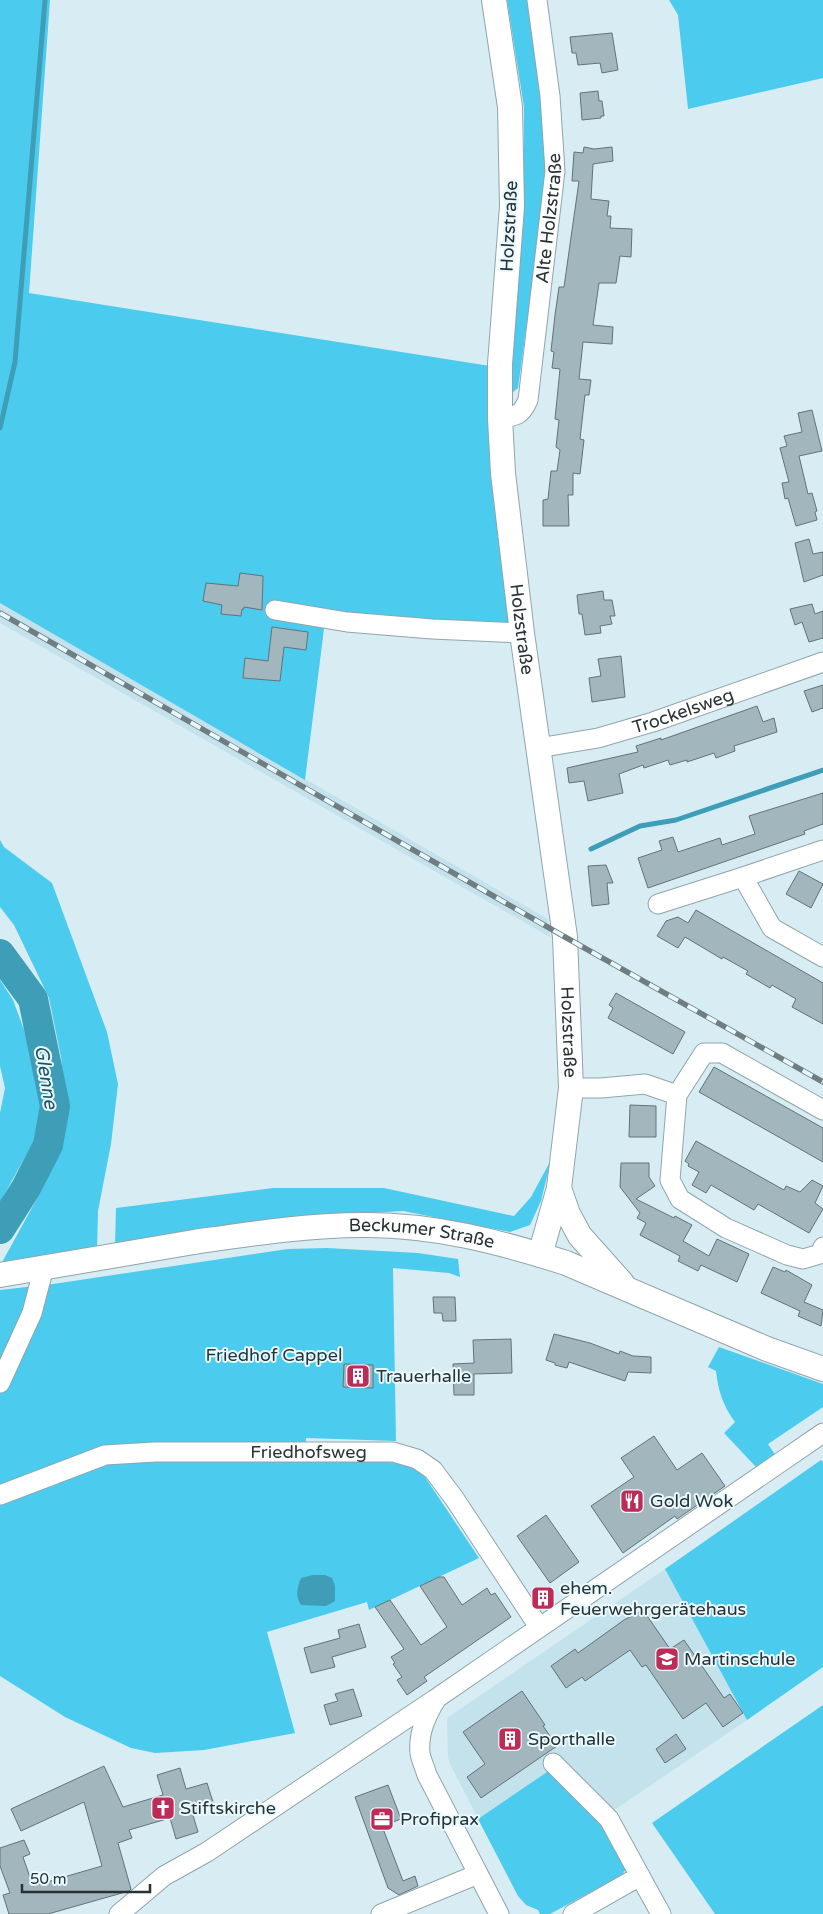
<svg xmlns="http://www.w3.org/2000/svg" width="823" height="1914" font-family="'Varela Round',sans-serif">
	<rect width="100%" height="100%" fill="#d7edf3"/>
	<!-- built -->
	<path fill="#c4e2ec" d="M0 603 548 919 550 937 0 623Z
		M665 1569 747 1720 601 1819 550 1914H540L538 1910 526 1905 518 1896 450 1764 448 1757 447 1718Z"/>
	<!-- green -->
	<path fill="#4bcbed" d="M0 0H50L29 293 490 366 512 627 326 613 305 780 0 603Z
		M507 0H529L544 95 548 169 518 388 513 392 509 389 524 209V107Z
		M669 0H823V78L688 109 678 15Z
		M0 840 4 847 52 883 107 1032 118 1084 111 1144 98 1211 97 1250 0 1266 40 1193 58 1148 66 1108 61 1057 49 998 14 925 0 907Z
		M0 980 13 1000 36 1062 42 1108 34 1141 0 1202V1113L5 1088 0 1066Z
		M551 1160 541 1201 530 1225 510 1232 403 1211 272 1219 115 1246 116 1208 273 1188H384L514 1216 531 1197Z
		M327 1248 418 1253 458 1259 460 1277 449 1273 393 1268 396 1441 306 1438V1444H131L103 1447 78 1455 0 1486V1290L53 1284 288 1249Z
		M719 1347 823 1384V1407L768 1444 776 1456 757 1468 724 1433 735 1422C723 1406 718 1390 716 1371L708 1367Z
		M153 1460 389 1462C404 1464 414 1467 425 1477L479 1558 369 1610 367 1602 267 1632 295 1733 204 1750 155 1753 131 1748 65 1717 0 1676V1504L46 1485 104 1465Z
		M821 1460 823 1462V1667L747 1720 665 1569Z
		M823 1705V1914H715L652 1823Z
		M550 1770 601 1819 626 1869 622 1875 550 1914H540L538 1910 526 1905 518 1896 478 1819Z"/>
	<!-- water -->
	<path fill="#3e9eb8" d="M313 1575H325L332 1578 335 1586V1601L326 1606 301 1605C295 1596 297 1588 301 1578Z"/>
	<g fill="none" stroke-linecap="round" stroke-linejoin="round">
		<!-- stream -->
		<path stroke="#3e9eb8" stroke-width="5" d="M0 428 15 362 45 0
			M591 849 640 826 676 820 823 770"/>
		<!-- river -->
		<path stroke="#3e9eb8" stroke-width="30" d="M0 954 33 999 55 1106 48 1145 26 1188 0 1229"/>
	</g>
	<!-- building -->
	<path fill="#a2b7bd" stroke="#607379" d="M612 33 618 70 602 73 600 63 578 65 576 53H572L570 37Z
		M598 91 599 101H602L604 116H601V118L582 120 580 93Z
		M584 147 594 149 612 147 613 161 593 164 591 199 609 201 607 216H611L610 228 632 229 631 257 620 256 616 283H599L593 325 613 327 612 344 583 342 579 379 591 380 589 395H585L580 439 584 440 580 474 573 473V495H568L569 526H543V500L548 499 551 471H557L560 450 556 447 559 420 555 419 560 369 552 368 554 352 551 351 555 315 559 287H564L579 181H572L574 152 583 153Z
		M812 410 822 451 799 456 808 494 812 493 817 511 815 512 817 520 796 526 788 498 785 499 782 483 789 482 780 448 787 446 784 436 802 432 798 413Z
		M809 539 813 554 823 552V575L804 582 795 543Z
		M240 573 263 576 262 610 244 607V609H242L241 616 221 614 222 605 203 601 206 583 238 586Z
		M603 591 604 600H612L615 616H610L612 624 600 626 601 633 585 635 582 614H579L577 595Z
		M812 604 815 614 823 611V638L809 642 802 622 795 625 790 609Z
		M272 627 308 632 306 650 284 647 280 681 243 678 245 658 268 661Z
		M621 656 625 697 592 702 589 678 601 676 598 659Z
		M823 685V708L812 712 804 691Z
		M757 706 763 722 774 718 777 732 734 746 735 751 716 758 714 753 687 762V760L670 765 668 760 644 768 643 765 619 774 623 793 588 801 584 781 569 783 567 768 638 752 636 746 661 738V740Z
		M823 793V824L804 831 805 834 648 888 638 858 662 850 659 841 673 837 678 852 720 838 722 845 755 834 749 816Z
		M606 865 613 883H607L609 904 592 906 588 866Z
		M799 871 823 884 811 908 786 894Z
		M696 910 823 983V1024L792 1007 796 999 772 985 770 988 746 974 748 971 723 957 722 959 685 937 678 948 657 936 666 921 678 917 688 923Z
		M616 993 685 1032 673 1054 608 1018 613 1008 609 1005Z
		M714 1067 823 1128V1162L699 1092Z
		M630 1105 656 1106V1137H629Z
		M696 1141 784 1190 786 1186 800 1192 812 1180 823 1186 815 1203 823 1209 809 1233 758 1204 754 1210 711 1185 706 1193 692 1185 699 1172 688 1166 689 1164 685 1161Z
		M621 1163H649V1177L655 1186 636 1199 674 1218 675 1216 692 1225 683 1241 709 1256 717 1239 749 1254 737 1282 701 1265 698 1271 678 1261 680 1256 640 1235 646 1223 637 1218 640 1213 620 1187Z
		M773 1267 785 1272 786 1270 812 1285 804 1302 823 1310 821 1326 798 1316 800 1311 761 1293Z
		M433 1297H455L456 1321H443L442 1313H434Z
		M554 1334 590 1343 619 1354 620 1351 633 1356 651 1357V1373L628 1372 625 1381 569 1362 567 1368 555 1365V1363L546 1360Z
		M511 1339 512 1373 474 1374V1395H454L453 1364 474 1363 473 1340Z
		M344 1364 373 1365V1388L343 1387Z
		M654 1436 677 1470 702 1453 725 1486 677 1519 675 1516 623 1553 591 1506 634 1477 621 1458Z
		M546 1515 579 1562 550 1583 517 1536Z
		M439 1577H444L462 1605 487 1588 491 1595 495 1593 511 1617 424 1677 427 1681 407 1695 397 1680 402 1677 393 1664 395 1663 391 1657 404 1649 375 1607 390 1600 421 1645 447 1627 420 1586Z
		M643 1610 670 1649 684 1640 724 1698 730 1694 743 1713 723 1727 706 1703 683 1719 646 1665 642 1667 630 1650 585 1681 582 1677 566 1688 551 1666 575 1649 578 1653 624 1620Z
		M359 1624 366 1647 332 1657 335 1667 311 1673 304 1648 340 1638 338 1630Z
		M353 1689 362 1716 330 1725 324 1705 338 1701 335 1694Z
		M522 1691 545 1725 543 1726 557 1746 481 1798 467 1777 485 1764 463 1732Z
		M676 1734 686 1749 665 1763 656 1749Z
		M104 1766 123 1807 163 1795 157 1775 180 1768 186 1789 207 1783 214 1805 192 1812 198 1832 176 1839 170 1818 129 1830 132 1838 118 1843 131 1889 129 1891 48 1914H9L3 1895 10 1893 0 1866V1848L24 1840 30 1854 23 1857 33 1886 102 1866 84 1802 21 1831 11 1809Z
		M388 1785 401 1819 382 1826 403 1881 415 1876 418 1886 399 1895 388 1888 355 1797Z"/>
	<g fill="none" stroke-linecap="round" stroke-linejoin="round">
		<!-- minor casing -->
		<g stroke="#90a5ab" stroke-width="21">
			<g id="minor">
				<path id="s1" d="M500 418C516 416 521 416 528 400L555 171 550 96 537 0"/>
				<path d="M275 610 347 622 432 629 522 633"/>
				<path id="s2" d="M538 748 598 738 653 722 823 662"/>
				<path d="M823 850 743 877 772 928 823 957"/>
				<path d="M658 904 743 877"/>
				<path d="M571 1088H601L645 1084 677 1095"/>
				<path d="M823 1110 722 1053H704L677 1095 670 1180 680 1199 726 1228 787 1255 803 1259 820 1254 823 1247"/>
				<path d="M0 1383 32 1313 44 1267"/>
				<path id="s3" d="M0 1495 105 1455 155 1452H393L417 1459 433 1470 454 1498 539 1627"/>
				<path d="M553 1763 609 1819 640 1876"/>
				<path d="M119 1914 164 1876 207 1852 434 1700"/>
				<path d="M381 1914 478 1874"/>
				<path d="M499 1914 427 1775C425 1768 421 1760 420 1753 418 1732 427 1714 437 1698L823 1433"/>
				<path d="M573 1914 640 1876 661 1914"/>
			</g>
		</g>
		<!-- major casing -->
		<g stroke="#90a5ab" stroke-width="26">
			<g id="major">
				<path id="s4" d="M494 0 510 107 512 206 500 364V418L503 473 522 633 565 937 571 1088 559 1188 540 1255"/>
				<path d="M559 1188 568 1214 580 1236 622 1283"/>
				<path id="s5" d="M0 1275C65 1264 129 1253 194 1242 249 1234 306 1225 363 1225 431 1224 501 1242 566 1263L767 1349 823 1369"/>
			</g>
		</g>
		<!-- minor -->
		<use href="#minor" stroke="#fff" stroke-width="19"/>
		<!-- major -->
		<use href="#major" stroke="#fff" stroke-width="24"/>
		<!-- rail casing -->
		<g stroke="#707e82" stroke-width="5.5">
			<path id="rail" d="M0 613 565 937 823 1082"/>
		</g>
		<!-- rail -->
		<use href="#rail" stroke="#e8f9ff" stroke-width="4" stroke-dasharray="11" stroke-linecap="butt"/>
	</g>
	<!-- icons -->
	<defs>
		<g id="building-square" transform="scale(1.25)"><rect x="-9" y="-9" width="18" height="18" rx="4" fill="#bb2c56" stroke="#e8f9ff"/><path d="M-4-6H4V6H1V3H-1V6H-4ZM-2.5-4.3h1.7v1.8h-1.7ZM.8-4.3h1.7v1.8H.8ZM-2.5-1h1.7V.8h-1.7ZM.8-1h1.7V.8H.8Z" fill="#fff"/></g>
		<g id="restaurant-square" transform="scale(1.25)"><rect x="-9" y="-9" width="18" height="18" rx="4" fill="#bb2c56" stroke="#e8f9ff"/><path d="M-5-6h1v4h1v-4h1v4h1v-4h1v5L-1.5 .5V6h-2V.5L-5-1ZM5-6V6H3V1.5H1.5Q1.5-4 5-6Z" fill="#fff"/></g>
		<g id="school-square" transform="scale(1.25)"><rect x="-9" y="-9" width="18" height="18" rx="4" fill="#bb2c56" stroke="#e8f9ff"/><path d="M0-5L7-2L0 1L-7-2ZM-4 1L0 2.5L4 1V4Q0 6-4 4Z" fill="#fff"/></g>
		<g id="church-square" transform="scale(1.25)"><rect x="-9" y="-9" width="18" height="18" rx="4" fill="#bb2c56" stroke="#e8f9ff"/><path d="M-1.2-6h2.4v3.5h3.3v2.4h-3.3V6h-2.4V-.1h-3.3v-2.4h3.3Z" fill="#fff"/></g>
		<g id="office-square" transform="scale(1.25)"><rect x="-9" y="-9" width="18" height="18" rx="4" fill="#bb2c56" stroke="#e8f9ff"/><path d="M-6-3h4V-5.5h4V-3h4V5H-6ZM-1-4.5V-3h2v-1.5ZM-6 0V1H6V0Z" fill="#fff"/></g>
	</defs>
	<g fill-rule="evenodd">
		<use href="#building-square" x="358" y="1376"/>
		<use href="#restaurant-square" x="632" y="1501"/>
		<use href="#building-square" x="543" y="1598"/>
		<use href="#school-square" x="667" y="1659"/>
		<use href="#building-square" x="510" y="1739"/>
		<use href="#church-square" x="163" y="1808"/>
		<use href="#office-square" x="382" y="1819"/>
	</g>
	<g text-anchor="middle" stroke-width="4" stroke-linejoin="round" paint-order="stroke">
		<!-- street labels -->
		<g font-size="18" fill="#283133" stroke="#e8f9ff">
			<text dy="6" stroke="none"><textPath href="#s1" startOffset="219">Alte Holzstraße</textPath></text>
			<text transform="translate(509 226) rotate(-87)" y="6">Holzstraße</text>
			<text dy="6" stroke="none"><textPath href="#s4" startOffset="632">Holzstraße</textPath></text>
			<text dy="6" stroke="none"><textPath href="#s2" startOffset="150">Trockelsweg</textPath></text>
			<text dy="6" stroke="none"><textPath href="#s4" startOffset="1038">Holzstraße</textPath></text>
			<text dy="6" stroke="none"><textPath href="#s5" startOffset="426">Beckumer Straße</textPath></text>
			<text dy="6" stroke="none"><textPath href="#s3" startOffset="316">Friedhofsweg</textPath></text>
		</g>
		<!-- park labels -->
		<g font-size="18" fill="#1f343b" stroke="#e8f9ff">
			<text x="274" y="1361">Friedhof Cappel</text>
		</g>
		<!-- poi labels -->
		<g font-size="18" fill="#283133" stroke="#e8f9ff" text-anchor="start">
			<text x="376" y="1382">Trauerhalle</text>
			<text x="650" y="1507">Gold Wok</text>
			<text x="560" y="1594">ehem.<tspan x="560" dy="21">Feuerwehrgerätehaus</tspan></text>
			<text x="684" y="1665">Martinschule</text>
			<text x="528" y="1745">Sporthalle</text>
			<text x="180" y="1814">Stiftskirche</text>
			<text x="400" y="1825">Profiprax</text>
		</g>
		<!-- water labels -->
		<g font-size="19" font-style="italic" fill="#1c5260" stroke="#e8f9ff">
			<text transform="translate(47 1077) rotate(81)" y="7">Glenne</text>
		</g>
	</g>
	<!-- scale -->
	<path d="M22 1884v8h128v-8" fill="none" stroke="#283133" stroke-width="2.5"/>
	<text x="30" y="1884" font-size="15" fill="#283133" stroke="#e8f9ff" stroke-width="4" paint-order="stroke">50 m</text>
</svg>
